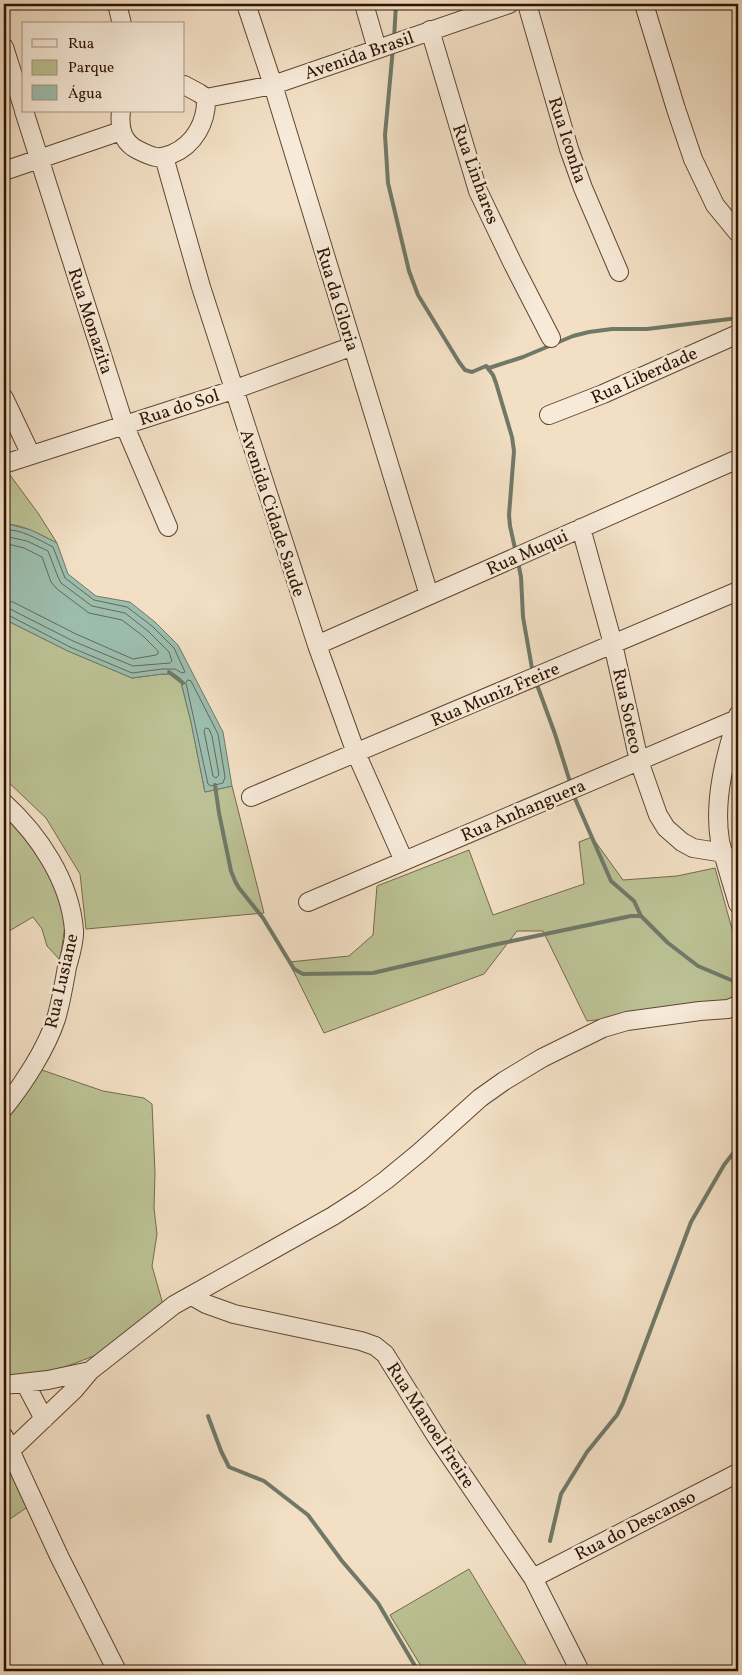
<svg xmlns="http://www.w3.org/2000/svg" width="742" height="1675" font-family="Vollkorn,serif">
	<rect width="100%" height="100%" fill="#f2dfc4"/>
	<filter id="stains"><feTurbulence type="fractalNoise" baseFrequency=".004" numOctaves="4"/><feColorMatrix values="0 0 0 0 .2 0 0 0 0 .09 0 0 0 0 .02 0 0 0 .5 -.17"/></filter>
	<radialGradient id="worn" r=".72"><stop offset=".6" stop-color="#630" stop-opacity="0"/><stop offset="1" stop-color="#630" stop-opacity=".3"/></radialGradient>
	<!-- green -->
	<path fill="#bbc194" stroke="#756a4a" d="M4 467 38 513 57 543C43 536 19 522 4 525Z
		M4 619 68 651 132 678 162 674H174L180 678 191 722 205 792 232 786 264 913 86 929 80 874 46 818 4 778Z
		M4 812 33 842 62 905 65 925 60 960 47 946 42 929 33 917 4 934Z
		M592 837 623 880 677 876 715 868 734 936 738 940V1002L737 1004 587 1021 543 931H517L484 974 324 1033 289 962 349 956 373 935 377 886 469 850 493 915 584 884 579 842Z
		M39 1069 103 1091 144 1098 152 1104 155 1173 154 1208 157 1234 152 1266 164 1308 99 1354 65 1367 37 1382 13 1379 4 1371V1116Z
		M4 1444 32 1504 4 1523Z
		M469 1569 530 1671H424L390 1615Z"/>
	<!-- water -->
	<path fill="#9cbdad" stroke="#707968" d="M8 524 31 530 57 543 68 574 96 596 130 602 155 622 178 645 223 732 232 786 205 792 191 722 180 678 174 674H162L132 678 68 651 4 619V525Z"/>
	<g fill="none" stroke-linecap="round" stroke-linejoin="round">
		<!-- shore -->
		<path stroke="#666857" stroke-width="1" d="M4 530C20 528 39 540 53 547L65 578 94 600 127 607 152 626 174 648 185 672 182 673 175 669H162L132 673 70 647 8 615 4 614
			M4 536 27 541 48 551 58 577 61 583 92 606 125 613 148 631 169 652 172 661 170 663 133 666 73 641 10 609 4 608
			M4 543 24 548 42 557 51 582 57 589 89 613 122 620 143 636 158 651V654L156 655 133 659 76 634 13 602 4 601
			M188 680 191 681 218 734 225 777 223 783 211 786 208 784 186 683Z
			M206 728 209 729 212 736 219 775 216 778 213 776 204 731Z"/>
		<!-- stream -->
		<path stroke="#707968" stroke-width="4" d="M394 39 396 4
			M393 48 385 135 388 183 409 271 418 295 459 362 465 370 472 372 486 366 489 368 523 357 573 336 589 332 612 329H647L738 318
			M486 366 493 375 496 383 512 437 514 451 509 515 510 526 516 553
			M518 562 521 577 523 617 533 674
			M169 672 183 683
			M536 682 555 734 571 785
			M215 785 219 813 231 871 235 881 239 888 263 918 294 969 303 974 373 973 493 945 631 916H641
			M573 794 611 881 634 901 641 916 668 943 698 966 738 983
			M208 1416 221 1451 229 1467 264 1481 308 1515 342 1561 378 1603 418 1671
			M550 1541 561 1494 587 1452 617 1415 623 1403 691 1222 724 1165 738 1147"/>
		<!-- minor casing -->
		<g stroke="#604632" stroke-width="20">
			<path id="minor" d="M117 4 122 24
				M246 4 273 85 429 595
				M364 4 377 49
				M527 4 569 149 583 188 619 272
				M644 4 676 109 693 159 715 205 738 233
				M430 30 478 191 513 264 551 338
				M4 47 24 110
				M206 98 273 85 509 4
				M24 111 124 424 168 527
				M121 111C119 128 122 142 138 150 144 153 150 156 156 157 162 158 166 156 172 154 194 145 207 122 206 98L199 93 184 85
				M164 157 201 287 317 645 356 753 404 861
				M4 171 121 131
				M4 398 31 455
				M549 415 603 394 738 334
				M4 464 233 390 353 346
				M581 528 613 644 639 761 658 815 666 828 682 842 693 848 724 853
				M317 645 738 459
				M738 715C726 754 713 799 720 841 725 862 732 883 738 904
				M251 797 738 591
				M4 803C39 835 70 881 74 930 75 941 70 956 67 967 64 984 61 1002 56 1019 46 1049 24 1083 4 1108
				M308 902 737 719
				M192 1296 206 1304 234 1314 361 1341 375 1346 385 1354 436 1436 533 1578 580 1671
				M25 1383 44 1419
				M4 1385 48 1380 90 1371
				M4 1437 59 1556 117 1671
				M10 1451 74 1390 90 1371 174 1305 333 1216 361 1198 386 1180 420 1152 480 1098 504 1081 542 1058 603 1028 627 1021 700 1011 728 1009 738 1005
				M533 1578 738 1473"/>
		</g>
		<!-- minor -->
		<use href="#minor" stroke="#f7ead9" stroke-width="18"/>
	</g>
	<g text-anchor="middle" stroke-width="5" stroke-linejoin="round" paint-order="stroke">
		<!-- street labels -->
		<g font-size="18" fill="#2f1301" stroke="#f7ead9">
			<text transform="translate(359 55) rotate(-19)" y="6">Avenida Brasil</text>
			<text transform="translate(568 140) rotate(72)" y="6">Rua Iconha</text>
			<text transform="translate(476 174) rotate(70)" y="6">Rua Linhares</text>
			<text transform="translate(338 299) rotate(73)" y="6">Rua da Gloria</text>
			<text transform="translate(91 321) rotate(72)" y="6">Rua Monazita</text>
			<text transform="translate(644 375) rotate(-24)" y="6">Rua Liberdade</text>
			<text transform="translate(179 407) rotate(-18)" y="6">Rua do Sol</text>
			<text transform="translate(273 513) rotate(72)" y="6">Avenida Cidade Saude</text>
			<text transform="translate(527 552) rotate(-24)" y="6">Rua Muqui</text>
			<text transform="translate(495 694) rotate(-23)" y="6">Rua Muniz Freire</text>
			<text transform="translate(628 711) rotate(78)" y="6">Rua Soteco</text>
			<text transform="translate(523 810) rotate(-23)" y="6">Rua Anhanguera</text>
			<text transform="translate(61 981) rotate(-77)" y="6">Rua Lusiane</text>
			<text transform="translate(431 1425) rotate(57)" y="6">Rua Manoel Freire</text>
			<text transform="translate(635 1525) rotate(-27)" y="6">Rua do Descanso</text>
		</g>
	</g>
	<!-- margin -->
	<rect width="742" height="1675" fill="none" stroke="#f2dfc4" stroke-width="20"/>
	<rect x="5" y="5" width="732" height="1665" fill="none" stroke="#2f1301" stroke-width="2.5"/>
	<rect x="10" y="10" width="722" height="1655" fill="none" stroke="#2f1301"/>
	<!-- legend -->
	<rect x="22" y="22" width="162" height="90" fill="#f7ead9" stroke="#a79483"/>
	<rect x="32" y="39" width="25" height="8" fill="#f7ead9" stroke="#a79483"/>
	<text x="68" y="48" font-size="15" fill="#2f1301">Rua</text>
	<rect x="32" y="60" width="25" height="15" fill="#bbc194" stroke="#a79483"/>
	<text x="68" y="72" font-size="15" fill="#2f1301">Parque</text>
	<rect x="32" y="85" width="25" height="15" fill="#9cbdad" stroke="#a79483"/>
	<text x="68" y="98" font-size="15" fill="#2f1301">Água</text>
	<rect width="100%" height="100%" filter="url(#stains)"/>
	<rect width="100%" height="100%" fill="url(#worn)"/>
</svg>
